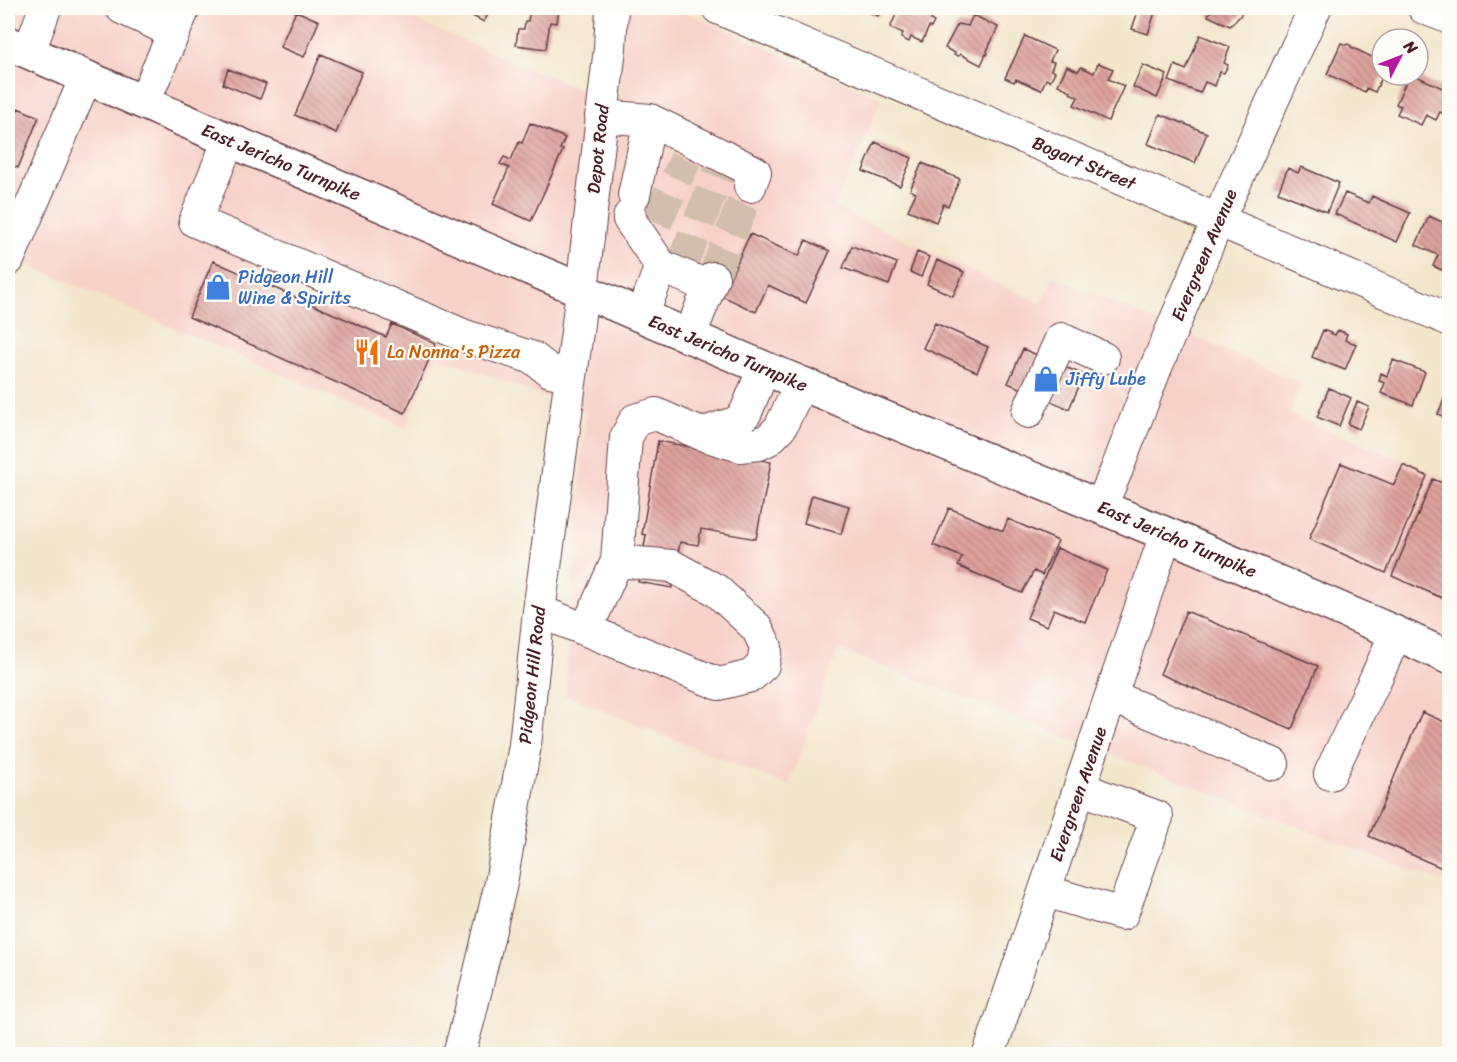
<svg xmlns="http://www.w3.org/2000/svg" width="1457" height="1062" font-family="Sriracha,sans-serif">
	<defs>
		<pattern id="building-back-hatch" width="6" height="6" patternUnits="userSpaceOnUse" patternTransform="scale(1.5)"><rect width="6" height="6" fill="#dea19d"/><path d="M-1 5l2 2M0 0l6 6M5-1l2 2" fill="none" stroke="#b68380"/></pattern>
	</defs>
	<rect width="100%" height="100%" fill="#fdfcf7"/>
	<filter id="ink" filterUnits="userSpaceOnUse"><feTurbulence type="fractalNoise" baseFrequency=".0167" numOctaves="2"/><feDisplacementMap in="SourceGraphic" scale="12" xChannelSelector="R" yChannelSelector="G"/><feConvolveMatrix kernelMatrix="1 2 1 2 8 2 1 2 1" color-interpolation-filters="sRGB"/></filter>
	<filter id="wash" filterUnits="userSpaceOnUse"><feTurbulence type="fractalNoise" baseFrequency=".008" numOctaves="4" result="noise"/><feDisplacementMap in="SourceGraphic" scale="24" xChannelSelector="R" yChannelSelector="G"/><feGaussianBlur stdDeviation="1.35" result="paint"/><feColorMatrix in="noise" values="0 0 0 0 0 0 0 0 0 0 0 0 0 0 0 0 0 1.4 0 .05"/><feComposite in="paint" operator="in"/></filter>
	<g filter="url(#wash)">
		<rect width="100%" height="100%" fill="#f3e6cd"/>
		<!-- built -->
		<path fill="#f7d1c8" d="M8 8H385L618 105 625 8H676L882 98 835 207 1041 304 1054 277 1301 383 1289 414 1449 479V885L838 649 789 786 565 695 586 412 436 356 405 428 8 256Z"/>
		<g id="blocks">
			<!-- building -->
			<path fill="url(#building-back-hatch)" d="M476 8H491L484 22 472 16Z
				M530 8H559L557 23 550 22 546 49 516 45 518 29H524L525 21H528Z
				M858 8H882L878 16Z
				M899 8H937L931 20 934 22 931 28 929 27 922 42 911 37 909 42 901 38 903 33 890 28Z
				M1139 8 1156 9 1148 34 1132 29Z
				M1212 8H1244L1240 16 1230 26 1208 16Z
				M296 11 319 21 304 57 280 47Z
				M973 15 998 27 987 51 988 53 987 55 986 54 981 65 960 54 959 56 954 55 955 53 945 48 958 24 968 26Z
				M1200 35 1230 47 1224 63 1228 65 1224 73 1220 72 1215 86 1205 82 1200 93 1169 81 1175 65 1186 70Z
				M1025 36 1055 50 1050 61 1054 62 1051 70 1055 72 1050 81 1046 79 1041 90 1016 79 1014 82 1005 78Z
				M1341 43 1346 45 1348 44 1351 46V47L1382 62 1383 75 1375 92 1366 88 1365 92 1327 74Z
				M321 54 362 72 336 133 295 115Z
				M1098 63 1113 69 1108 79 1124 86 1108 121 1074 105 1078 97 1070 93 1071 91 1058 85 1067 66 1078 71 1081 67 1094 73Z
				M1143 65 1167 75 1157 98 1133 87Z
				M228 69 266 84 260 99 223 84Z
				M1409 75H1414L1449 91V112L1448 115 1440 112 1436 120 1426 115 1421 125 1397 114 1401 106 1396 104Z
				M8 108 17 112 18 108 39 117 18 168 8 163Z
				M1160 114 1207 133 1195 163 1148 144Z
				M530 123 565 138 560 149 563 150 531 221 493 204 509 168 500 164 504 157 511 160 519 142 522 143Z
				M875 142 912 158 900 186 863 171Z
				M922 163 960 179 948 206 943 204 936 222 908 210 916 193 910 190Z
				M1301 167 1339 183 1327 212 1278 192 1288 168 1298 173Z
				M1345 193 1369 203 1372 196 1410 213 1397 242 1335 214Z
				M1429 216 1449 225V273L1433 266 1438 255 1416 245Z
				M750 234 799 256 806 240 830 251 806 303 768 285 756 312 722 296Z
				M852 246 897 263 889 285 843 268Z
				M917 252 929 257 921 277 910 272Z
				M937 260 964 272 953 296 927 284Z
				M213 261 386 337 392 324 436 344 405 413 189 317Z
				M935 323 988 347 977 372 923 348Z
				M1323 330 1335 335 1338 330 1347 334 1345 340 1356 344 1345 370 1312 357Z
				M1023 349 1084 375 1069 409 1008 383Z
				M1393 360 1425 372 1413 405 1381 393 1385 383 1379 381 1381 373 1387 376Z
				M1449 387V419L1438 414Z
				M1329 388 1351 398 1339 426 1317 417Z
				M1357 402 1369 407 1359 429 1348 424Z
				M658 441 771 462 756 539 701 529 698 545 680 542 672 588 638 582 646 535 642 534Z
				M1341 463 1394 485 1403 465 1427 476 1386 573 1309 539Z
				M1433 479 1449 486V601L1392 576Z
				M812 495 849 506 841 534 804 523Z
				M949 508 1003 531 1008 519 1058 541 1042 575 1034 571 1022 593 958 566 962 557 933 545Z
				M1057 548 1107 570 1085 622 1054 609 1047 626 1027 618Z
				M1186 611 1318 666 1292 729 1160 674Z
				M1422 712 1449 724V871L1369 836Z"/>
		</g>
	</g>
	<g filter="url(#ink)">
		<use href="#blocks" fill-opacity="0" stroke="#633d43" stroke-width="1.5"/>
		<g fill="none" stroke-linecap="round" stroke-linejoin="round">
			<!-- minor-tunnel -->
			<path stroke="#d1bead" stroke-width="32" stroke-dasharray="32 16" stroke-linecap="butt" d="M656 222 686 159
				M681 266 719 173
				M713 278 750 186"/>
			<!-- minor casing -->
			<g stroke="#633d43" stroke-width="34">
				<path id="minor" d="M122 8 174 32
					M718 8 1218 220 1450 320
					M1424 8 1450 18
					M29 52 45 8
					M144 102 184 8
					M601 116 650 120 755 172 750 186
					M229 140 195 221 465 336 533 358 550 371 570 375
					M634 195 650 120
					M630 215 629 219 661 266 709 287
					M8 260 86 77
					M642 316 661 266
					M689 337 713 278
					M1028 412 1061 339 1103 358
					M701 434 738 422 746 412 764 368
					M1101 506 1117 469 1154 372 1218 220 1315 8
					M539 611 586 630 617 561 626 438 635 420 656 414 701 434 740 446 759 444 769 439 780 428 801 384
					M586 630 719 684 751 676 763 665 766 647 757 628 716 590 672 566 617 561
					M1111 696 1273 764
					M1330 774 1376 678 1396 633
					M1045 891 1122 914 1157 817 1080 788
					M459 1054 469 1018 501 883 525 745 539 611 577 332 610 48 612 8
					M989 1054 1166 534"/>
			</g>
			<!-- major casing -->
			<g stroke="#633d43" stroke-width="36">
				<path id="major" d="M8 43 229 140 764 368 1166 534 1396 633 1450 658"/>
			</g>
			<!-- minor -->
			<use href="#minor" stroke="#fff" stroke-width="32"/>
			<!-- major -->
			<use href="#major" stroke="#fff" stroke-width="33"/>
		</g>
	</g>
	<!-- icons -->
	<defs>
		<g id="shop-bare" transform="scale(2.07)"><path d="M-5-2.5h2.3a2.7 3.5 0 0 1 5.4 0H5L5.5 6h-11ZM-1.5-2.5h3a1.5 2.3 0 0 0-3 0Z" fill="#3f7fe0" stroke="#fdfcf7" stroke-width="2.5" paint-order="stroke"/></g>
		<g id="restaurant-bare" transform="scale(2.07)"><path d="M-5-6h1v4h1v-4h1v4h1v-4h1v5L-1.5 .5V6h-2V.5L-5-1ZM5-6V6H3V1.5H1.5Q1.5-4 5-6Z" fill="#e8710a" stroke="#fdfcf7" stroke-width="2.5" paint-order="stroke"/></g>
	</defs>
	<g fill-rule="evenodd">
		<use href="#shop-bare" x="218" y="287"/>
		<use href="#restaurant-bare" x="367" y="352"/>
		<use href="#shop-bare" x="1046" y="379"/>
	</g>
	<g text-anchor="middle" stroke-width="4.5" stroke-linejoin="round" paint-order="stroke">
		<!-- street labels -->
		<g font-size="18" fill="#4a1f2b" stroke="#fdfcf7">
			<text transform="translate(598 149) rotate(-84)" y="6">Depot Road</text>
			<text transform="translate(281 162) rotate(23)" y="6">East Jericho Turnpike</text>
			<text transform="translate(1084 163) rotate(23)" y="6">Bogart Street</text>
			<text transform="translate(1204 255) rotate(-67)" y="6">Evergreen Avenue</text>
			<text transform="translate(728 353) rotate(23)" y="6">East Jericho Turnpike</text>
			<text transform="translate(1177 539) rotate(23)" y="6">East Jericho Turnpike</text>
			<text transform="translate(532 675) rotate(-84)" y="6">Pidgeon Hill Road</text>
			<text transform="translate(1078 794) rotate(-71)" y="6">Evergreen Avenue</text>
		</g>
		<!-- shop labels -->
		<g font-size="18" fill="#366cbe" stroke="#fdfcf7" text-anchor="start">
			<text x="238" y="283">Pidgeon Hill<tspan x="238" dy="21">Wine &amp; Spirits</tspan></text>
			<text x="1066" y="385">Jiffy Lube</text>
		</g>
		<!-- food labels -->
		<g font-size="18" fill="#c56008" stroke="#fdfcf7" text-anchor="start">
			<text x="387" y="358">La Nonna's Pizza</text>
		</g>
	</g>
	<!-- margin -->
	<rect width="1457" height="1062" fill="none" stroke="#fdfcf7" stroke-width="30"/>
	<!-- north arrow -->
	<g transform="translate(1400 57) rotate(48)"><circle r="28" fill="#fdfcf7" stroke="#b5a4a5" stroke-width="1.5"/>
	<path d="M0-4.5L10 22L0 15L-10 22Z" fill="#b5179e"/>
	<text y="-9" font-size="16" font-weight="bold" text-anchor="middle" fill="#4a1f2b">N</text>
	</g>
</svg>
